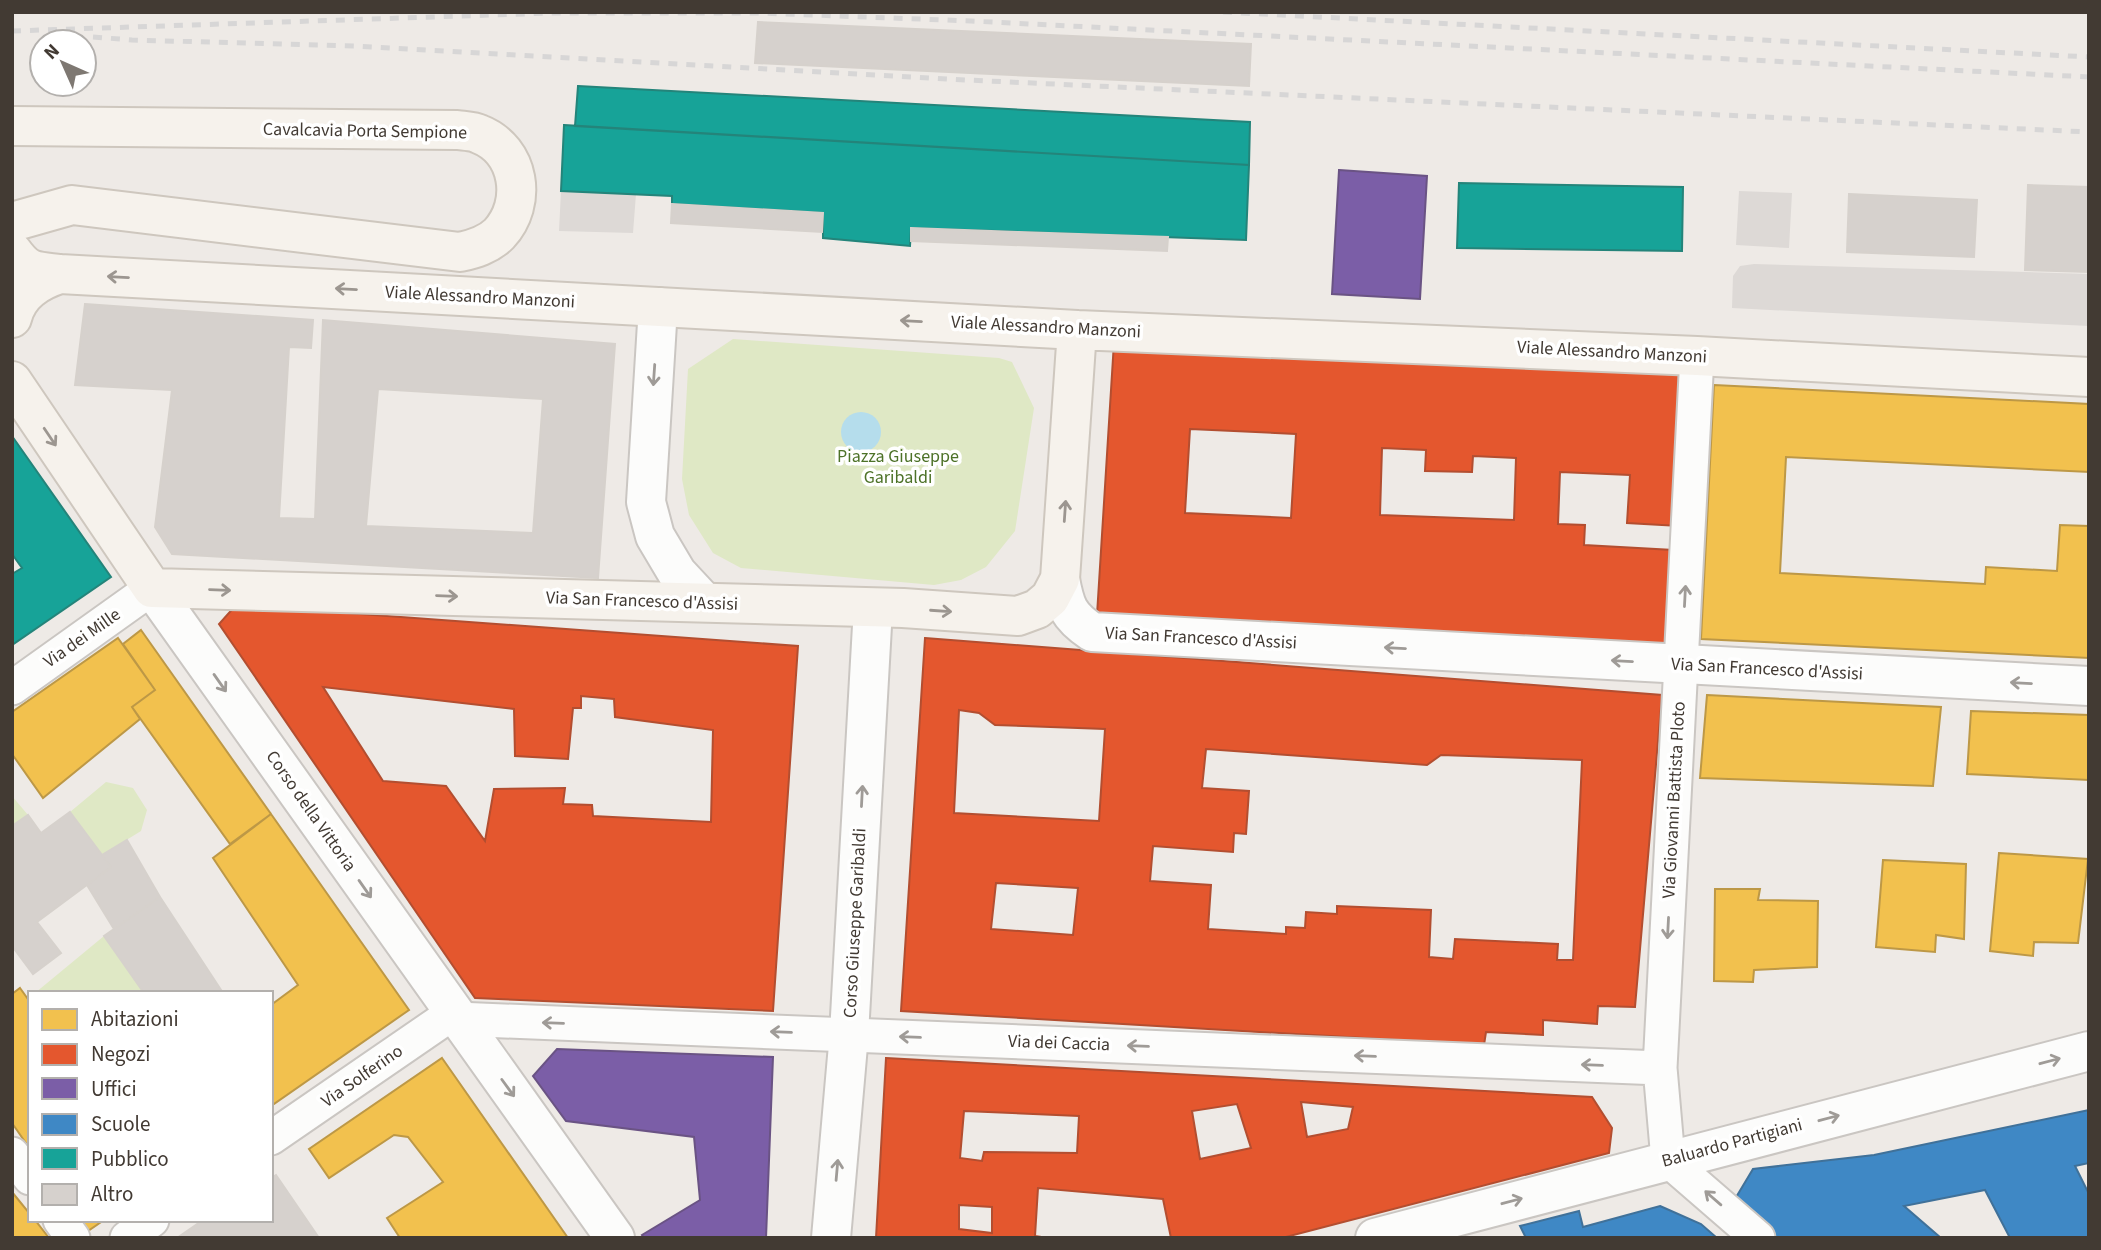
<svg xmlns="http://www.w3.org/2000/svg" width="2101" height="1250" viewBox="0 0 2101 1250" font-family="'Source Sans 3',sans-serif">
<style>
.green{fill:#dfe8c5}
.parking{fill:#ddd9d6}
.water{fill:#b5ddec}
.homes{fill:#f2c14e;stroke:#bd9846;stroke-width:2}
.shops{fill:#e4572e;stroke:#b34e30;stroke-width:2;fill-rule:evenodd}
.offices{fill:#7b5ea7;stroke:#6a5384;stroke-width:2}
.schools{fill:#3f88c5;stroke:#407199;stroke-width:2}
.public{fill:#17a398;stroke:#24847a;stroke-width:2}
.building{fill:#d6d1cd;stroke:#d6d1cc;stroke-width:2;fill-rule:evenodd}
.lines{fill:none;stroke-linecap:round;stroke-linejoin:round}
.minor-casing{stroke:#cac6c2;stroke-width:37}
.tertiary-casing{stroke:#cac6c2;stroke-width:42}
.secondary-casing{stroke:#cec7be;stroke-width:42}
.minor{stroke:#fcfcfb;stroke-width:33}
.tertiary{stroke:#fcfcfb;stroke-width:38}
.secondary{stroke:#f6f2ec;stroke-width:38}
.rail{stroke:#d7d6d6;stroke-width:5;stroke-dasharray:9 9;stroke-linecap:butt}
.oneway{stroke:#9c9690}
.oneway2{stroke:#9f9b97}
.labels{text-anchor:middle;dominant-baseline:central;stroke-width:7;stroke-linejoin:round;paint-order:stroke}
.street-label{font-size:18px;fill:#423a33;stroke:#fff}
.park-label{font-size:18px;fill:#4d7228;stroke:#fff}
</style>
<rect width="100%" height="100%" fill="#eeeae6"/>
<!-- green -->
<path class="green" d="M733,339L999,358L1012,362L1034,408L1015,531L986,567L961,580L934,585L741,568L713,553L689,515L682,479L688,369Z
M106,782L133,788L147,810L141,831L102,855L70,812Z
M12,796L28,815L12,826Z
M104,936L144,993H35Z"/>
<!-- parking -->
<path class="parking" d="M561,191L636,194L633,233L559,231Z
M1739,191L1792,193L1789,248L1736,245Z
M1754,264L2089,274V326L1732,308L1733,276L1740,266Z"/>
<!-- water -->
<path class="water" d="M841 432a20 20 0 1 1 40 0a20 20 0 1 1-40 0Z"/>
<!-- homes -->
<path class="homes" d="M1714,385L2089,404V472L1786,457L1780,573L1985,584L1986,567L2057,571L2060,525L2089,526V658L1701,639Z
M141,630L271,814L230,844L132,707L155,690L123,644Z
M118,638L155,690L132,707L140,719L43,798L12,754V712Z
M1707,695L1941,707L1933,786L1700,778Z
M1971,711L2089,715V780L1967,774Z
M271,814L409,1010L271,1106V1005L298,985L213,858Z
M1999,853L2088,859L2078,943L2034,942L2033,956L1990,951Z
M1883,860L1966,864L1964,939L1936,935L1935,952L1876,947Z
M1715,889H1760L1758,900L1818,901L1817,967L1754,970L1753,982L1714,981Z
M20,988L30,1002V1149L12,1123V994Z
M442,1058L568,1238H400L387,1218L443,1182L408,1137L394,1135L329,1178L309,1149Z
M12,1192L30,1214V1220H35L49,1238H12Z
M77,1220H104L85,1233Z"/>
<!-- shops -->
<path class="shops" d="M1114,342L1688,371L1679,526L1627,523L1630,475L1560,472L1558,524L1585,525L1584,545L1673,550L1667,646L1097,615ZM1190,429L1296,434L1291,518L1185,513ZM1382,448L1426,450L1425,471L1472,472L1473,456L1516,458L1514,520L1380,515Z
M236,605L798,646L773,1011L475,998L219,624ZM323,687L514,709L515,756L568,759L573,708H581V696L614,699L615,717L713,730L711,822L593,816L592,805L563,804L565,788L494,789L485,841L446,786L383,781Z
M925,638L1662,695L1635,1007L1598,1006L1597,1024L1543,1020V1035L1486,1032L1484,1045L901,1011ZM959,710L979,713L995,725L1105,729L1099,821L954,813ZM1206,749L1427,765L1441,755L1582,760L1573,960H1557L1558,944L1455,939L1453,959L1429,957L1431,910L1337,906V914L1306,912L1305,928L1286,927V934L1208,929L1211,885L1150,881L1153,846L1233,852L1234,833L1246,834L1249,791L1202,788ZM996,883L1078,888L1073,935L991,929Z
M886,1058L1592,1097L1612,1128L1609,1153L1282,1238H1171L1163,1199L1038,1188L1035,1236L1048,1238H876ZM1301,1102L1353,1107L1348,1129L1307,1137ZM1237,1104L1251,1148L1200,1159L1192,1111ZM964,1111L1079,1116L1077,1153L984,1152L982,1161L960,1158ZM959,1205L992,1207V1233L959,1229Z"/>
<!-- offices -->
<path class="offices" d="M1339,170L1427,176L1420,299L1332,294Z
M557,1049L773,1057L766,1238H644L642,1235L700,1200L694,1137L566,1121L533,1076Z"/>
<!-- schools -->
<path class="schools" d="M2089,1110V1163L2075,1166L2089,1194V1238H2010L1985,1190L1904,1206L1941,1238H1773L1732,1204L1753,1169L1874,1155Z
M1660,1206L1701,1224L1717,1238H1526L1520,1226L1579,1211L1583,1227Z"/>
<!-- public -->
<path class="public" d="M578,86L1250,122L1249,165L575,126Z
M564,125L1249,165L1246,240L911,228L910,246L823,238V213L672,204V196L561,191Z
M1459,183L1683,187L1682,251L1457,248Z
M12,436L111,577L12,645V574L22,568L12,554Z"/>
<!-- building -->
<path class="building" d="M758,22L1251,44L1249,86L755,63Z
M2028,185L2089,187V272L2025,270Z
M1849,194L1977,200L1974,257L1847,252Z
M672,204L823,213L822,232L671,223Z
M911,228L1019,232L1168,237L1167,251L911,241Z
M85,304L313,320L311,348L289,347L279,518L315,519L323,320L615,344L598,578L172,554L155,527L172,390L75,385ZM378,389L543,399L533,533L366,526Z
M70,812L111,867L37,922L61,953L33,974L12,946V826L28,815L41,833Z
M127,840L160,897L114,929L87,885L111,867L102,855Z
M160,897L223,993H144L104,936Z
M276,1175L319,1238H177L203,1220H271V1178Z"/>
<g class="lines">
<defs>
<path id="minor" d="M1697,356L1660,1068L1668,1160L1758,1238
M12,688L152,588
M457,1019L1660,1068
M271,1138L453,1013
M12,1154L30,1178
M60,1220L73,1238
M127,1238L152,1220"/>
<path id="tertiary" d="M658,307L646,502L655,536L677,573L704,602
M1060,579C1065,606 1068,616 1092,632L2089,686
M152,588L615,1238
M831,1238L849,1034L873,608
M1375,1238L2089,1051"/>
<path id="secondary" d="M12,126L457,130C464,131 473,131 479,134C520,150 528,203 499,234C488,245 474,249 460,252L72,205L12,222
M12,251C28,273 34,271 60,274L1077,330L1697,356L2089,377
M12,318C18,293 38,281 60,274
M12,381L152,588L903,608L1018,616L1037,609L1050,598L1060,579L1077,330"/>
</defs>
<!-- minor casing -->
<use href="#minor" class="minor-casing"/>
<!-- tertiary casing -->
<use href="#tertiary" class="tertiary-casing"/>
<!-- secondary casing -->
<use href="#secondary" class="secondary-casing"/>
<!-- minor -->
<use href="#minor" class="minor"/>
<!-- tertiary -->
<use href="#tertiary" class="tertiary"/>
<!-- secondary -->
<use href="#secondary" class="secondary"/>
<!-- rail -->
<path class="rail" d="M1223,12L2089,57
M12,31L552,13H759L971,21L2089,77
M93,37L132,40L354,46L966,80L2089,132"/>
</g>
<!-- one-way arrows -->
<defs><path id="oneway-shaft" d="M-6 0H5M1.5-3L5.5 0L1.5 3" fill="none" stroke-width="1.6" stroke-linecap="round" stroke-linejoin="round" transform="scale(1.75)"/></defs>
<g class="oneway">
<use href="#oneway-shaft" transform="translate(118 277) rotate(-177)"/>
<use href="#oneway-shaft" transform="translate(346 289) rotate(-177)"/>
<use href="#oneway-shaft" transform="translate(911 321) rotate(-177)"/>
<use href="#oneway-shaft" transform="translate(50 437) rotate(56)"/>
<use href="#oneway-shaft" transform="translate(1065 511) rotate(-86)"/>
<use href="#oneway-shaft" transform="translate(220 590) rotate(2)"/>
<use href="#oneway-shaft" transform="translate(447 596) rotate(2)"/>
<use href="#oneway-shaft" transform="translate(941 611) rotate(4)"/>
</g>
<g class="oneway2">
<use href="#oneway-shaft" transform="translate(654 375) rotate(94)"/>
<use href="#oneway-shaft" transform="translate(1685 596) rotate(-87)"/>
<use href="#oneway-shaft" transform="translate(1395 648) rotate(-177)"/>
<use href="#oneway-shaft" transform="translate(1622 661) rotate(-177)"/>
<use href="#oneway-shaft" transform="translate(220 683) rotate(55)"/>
<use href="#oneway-shaft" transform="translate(2021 683) rotate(-177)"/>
<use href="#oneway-shaft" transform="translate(862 796) rotate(-87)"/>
<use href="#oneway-shaft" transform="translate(365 889) rotate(55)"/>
<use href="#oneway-shaft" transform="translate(1668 928) rotate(93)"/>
<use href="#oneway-shaft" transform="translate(553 1023) rotate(-178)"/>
<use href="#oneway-shaft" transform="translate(781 1032) rotate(-178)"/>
<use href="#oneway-shaft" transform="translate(910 1037) rotate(-178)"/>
<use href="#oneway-shaft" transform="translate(1138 1046) rotate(-178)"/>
<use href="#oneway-shaft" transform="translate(1365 1056) rotate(-178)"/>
<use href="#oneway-shaft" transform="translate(2050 1061) rotate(-15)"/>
<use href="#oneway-shaft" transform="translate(1592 1065) rotate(-178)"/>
<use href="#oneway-shaft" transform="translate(508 1088) rotate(54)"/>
<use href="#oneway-shaft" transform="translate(1829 1118) rotate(-15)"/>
<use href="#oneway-shaft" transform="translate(837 1170) rotate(-85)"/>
<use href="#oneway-shaft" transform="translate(1713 1198) rotate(-139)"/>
<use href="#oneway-shaft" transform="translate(1512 1201) rotate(-15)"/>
</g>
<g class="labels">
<!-- street labels -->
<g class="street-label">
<text transform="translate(365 131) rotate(1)">Cavalcavia Porta Sempione</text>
<text transform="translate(480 297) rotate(3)">Viale Alessandro Manzoni</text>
<text transform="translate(1046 327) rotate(3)">Viale Alessandro Manzoni</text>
<text transform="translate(1612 352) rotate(3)">Viale Alessandro Manzoni</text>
<text transform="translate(642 601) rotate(2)">Via San Francesco d'Assisi</text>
<text transform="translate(82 638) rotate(-35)">Via dei Mille</text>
<text transform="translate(1201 638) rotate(3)">Via San Francesco d'Assisi</text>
<text transform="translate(1767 669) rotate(3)">Via San Francesco d'Assisi</text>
<text transform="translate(1674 800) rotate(-87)">Via Giovanni Battista Ploto</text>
<text transform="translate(311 811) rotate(55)">Corso della Vittoria</text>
<text transform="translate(855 923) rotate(-87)">Corso Giuseppe Garibaldi</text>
<text transform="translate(1059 1043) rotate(2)">Via dei Caccia</text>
<text transform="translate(362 1076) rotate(-35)">Via Solferino</text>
<text transform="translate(1732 1143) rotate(-15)">Baluardo Partigiani</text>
</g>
<!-- park labels -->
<g class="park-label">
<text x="898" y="456">Piazza Giuseppe<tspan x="898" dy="21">Garibaldi</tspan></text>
</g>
</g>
<!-- border -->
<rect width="2101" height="1250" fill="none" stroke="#423a33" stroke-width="28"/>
<!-- legend -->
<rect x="28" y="991" width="245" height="231" fill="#ffffff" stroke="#b3b0ad" stroke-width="2"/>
<rect x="42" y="1009" width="35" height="21" fill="#f2c14e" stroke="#b3b0ad" stroke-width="2"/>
<text x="91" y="1026" font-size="21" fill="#423a33">Abitazioni</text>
<rect x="42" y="1044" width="35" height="21" fill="#e4572e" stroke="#b3b0ad" stroke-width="2"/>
<text x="91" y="1061" font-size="21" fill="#423a33">Negozi</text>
<rect x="42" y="1078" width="35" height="21" fill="#7b5ea7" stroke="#b3b0ad" stroke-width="2"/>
<text x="91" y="1096" font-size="21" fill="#423a33">Uffici</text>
<rect x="42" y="1114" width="35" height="21" fill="#3f88c5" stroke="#b3b0ad" stroke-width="2"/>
<text x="91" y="1131" font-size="21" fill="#423a33">Scuole</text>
<rect x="42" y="1148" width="35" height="21" fill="#17a398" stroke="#b3b0ad" stroke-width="2"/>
<text x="91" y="1166" font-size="21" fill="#423a33">Pubblico</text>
<rect x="42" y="1184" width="35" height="21" fill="#d6d1cd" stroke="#b3b0ad" stroke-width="2"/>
<text x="91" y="1201" font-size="21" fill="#423a33">Altro</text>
<!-- north arrow -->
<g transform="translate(63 63) rotate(315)"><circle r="33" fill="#ffffff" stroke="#b3b0ad" stroke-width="2"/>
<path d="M0-5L12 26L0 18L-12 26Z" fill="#7e7872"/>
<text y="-10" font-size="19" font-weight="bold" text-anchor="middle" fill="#423a33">N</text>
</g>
</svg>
